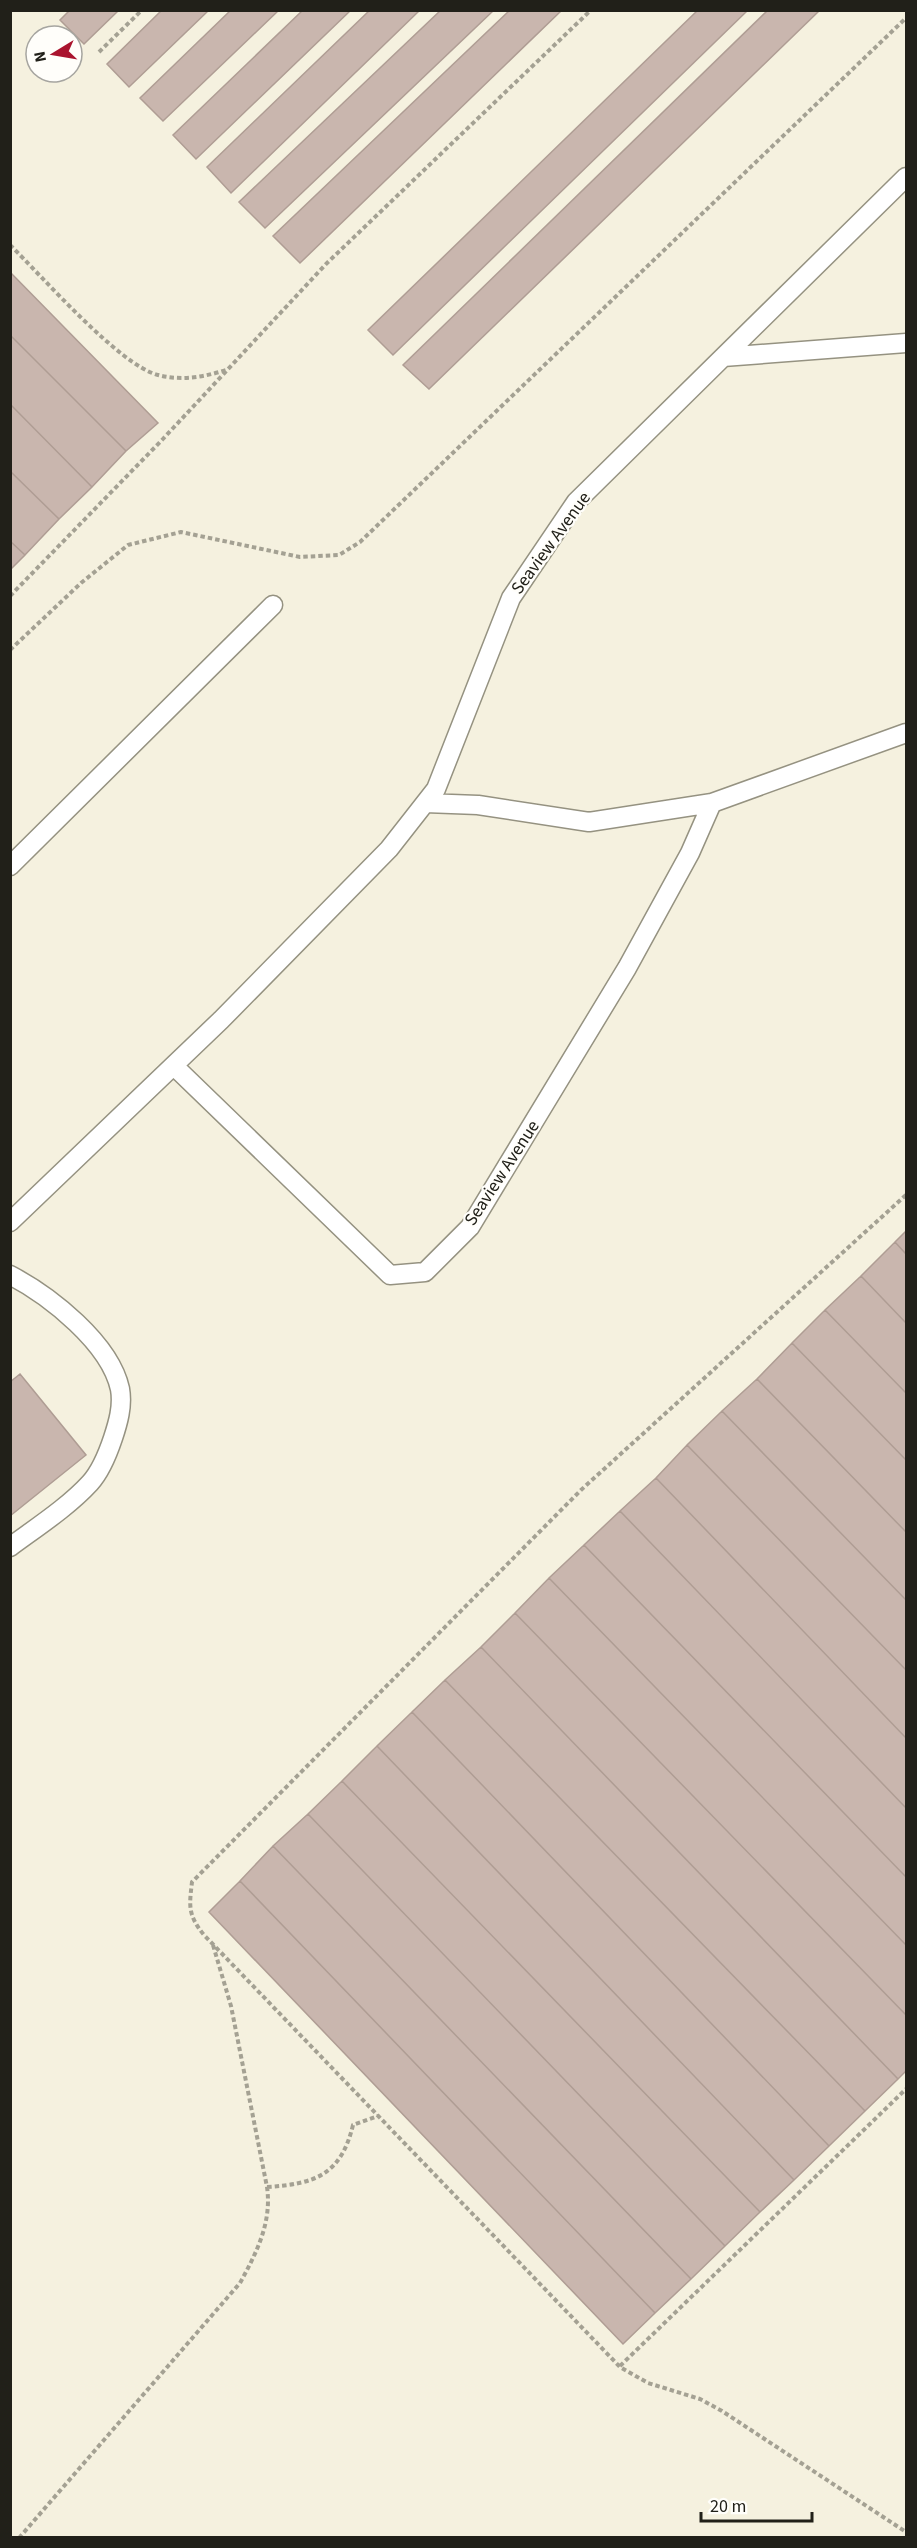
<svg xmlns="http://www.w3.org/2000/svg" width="917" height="2548" viewBox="0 0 917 2548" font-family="'Source Sans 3',sans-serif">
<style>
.building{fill:#c9b6ae;stroke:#af9d94;stroke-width:1.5}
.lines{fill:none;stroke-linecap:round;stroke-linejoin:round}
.lane-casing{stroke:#959281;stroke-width:21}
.path{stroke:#a4a193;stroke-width:4;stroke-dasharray:4.5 3;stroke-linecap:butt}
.lane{stroke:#fff;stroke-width:18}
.labels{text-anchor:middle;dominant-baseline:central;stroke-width:4.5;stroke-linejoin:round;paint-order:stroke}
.street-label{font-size:18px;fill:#212019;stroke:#fffefa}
</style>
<rect width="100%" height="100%" fill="#f5f1df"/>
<!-- building -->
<path class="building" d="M70,10H119L84,44L60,20Z
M162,10H209L129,87L107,64Z
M231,10H279L163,121L140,98Z
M303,10H351L196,159L173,135Z
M370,10H420L231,193L207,167Z
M441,10H494L265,228L239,202Z
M510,10H562L300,263L273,236Z
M698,10H748L393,355L368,330Z
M768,10H820L429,389L403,365Z
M10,272L158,423L126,451L10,335Z
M10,335L126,451L92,487L10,404Z
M10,404L92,487L59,519L10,471Z
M10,471L59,519L25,555L10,541Z
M10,541L25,555L10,570Z
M906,1231V1254L895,1242Z
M895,1242L906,1254V1323L861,1276Z
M861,1276L906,1323V1393L825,1310Z
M825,1310L906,1393V1460L792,1343Z
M792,1343L906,1460V1532L757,1379Z
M20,1374L86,1455L10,1516V1382Z
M757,1379L906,1532V1600L722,1411Z
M722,1411L906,1600V1670L687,1445Z
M687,1445L906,1670V1738L656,1478Z
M656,1478L906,1738V1808L620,1511Z
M620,1511L906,1808V1877L584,1545Z
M584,1545L906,1877V1945L549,1578Z
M549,1578L906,1945V2015L515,1613Z
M515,1613L906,2015V2071L898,2079L481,1647Z
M481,1647L898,2079L865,2111L445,1680Z
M445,1680L865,2111L829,2146L412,1712Z
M412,1712L829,2146L794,2180L377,1746Z
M377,1746L794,2180L760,2212L342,1781Z
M342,1781L760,2212L725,2246L308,1814Z
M308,1814L725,2246L691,2279L273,1846Z
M273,1846L691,2279L655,2313L240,1881Z
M240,1881L655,2313L623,2344L209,1912Z"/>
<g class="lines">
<defs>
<path id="lane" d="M723,357L906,343
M425,803L478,805L589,822L712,803L906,733
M10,866L273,605
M174,1066L390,1275L425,1272L470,1227L627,968L690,853L712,803
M10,1222L221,1020L389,849L436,789L511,598L576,502L906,177
M10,1275C50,1296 110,1343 120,1389C123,1406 118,1423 113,1438C108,1453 100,1472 90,1483C68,1507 37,1527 10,1547"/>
</defs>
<!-- lane casing -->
<use href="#lane" class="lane-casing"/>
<!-- path -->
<path class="path" d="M99,52L142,10
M10,245C42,276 119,365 158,375C181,381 204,377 226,370
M10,596L162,440L326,264L591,10
M10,650L81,583L128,545L181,532L300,557L339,555L360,542L906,18
M906,1195L581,1490L192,1882C189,1907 188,1915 204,1935L620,2367L648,2383L700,2399L722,2411L906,2532
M267,2187C315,2184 341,2175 353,2125L378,2116
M620,2366L906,2089
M19,2538L240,2283C257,2252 272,2222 267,2187L231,2006L213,1945"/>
<!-- lane -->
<use href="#lane" class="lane"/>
</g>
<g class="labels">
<!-- street labels -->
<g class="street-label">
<text transform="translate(551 543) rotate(-54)">Seaview Avenue</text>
<text transform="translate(502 1173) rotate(-57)">Seaview Avenue</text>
</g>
</g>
<!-- border -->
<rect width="917" height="2548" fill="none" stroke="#212019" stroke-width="24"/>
<!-- north arrow -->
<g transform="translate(54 54) rotate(259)"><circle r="28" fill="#fffefa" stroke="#a6a5a0" stroke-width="1.5"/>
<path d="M0-4.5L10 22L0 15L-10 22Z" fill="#aa142e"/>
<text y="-9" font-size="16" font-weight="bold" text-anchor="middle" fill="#212019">N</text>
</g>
<!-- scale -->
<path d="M701 2512v9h111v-9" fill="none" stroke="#212019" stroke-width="3"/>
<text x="710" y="2512" font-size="18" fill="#212019" stroke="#fffefa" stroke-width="4.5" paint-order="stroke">20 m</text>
</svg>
